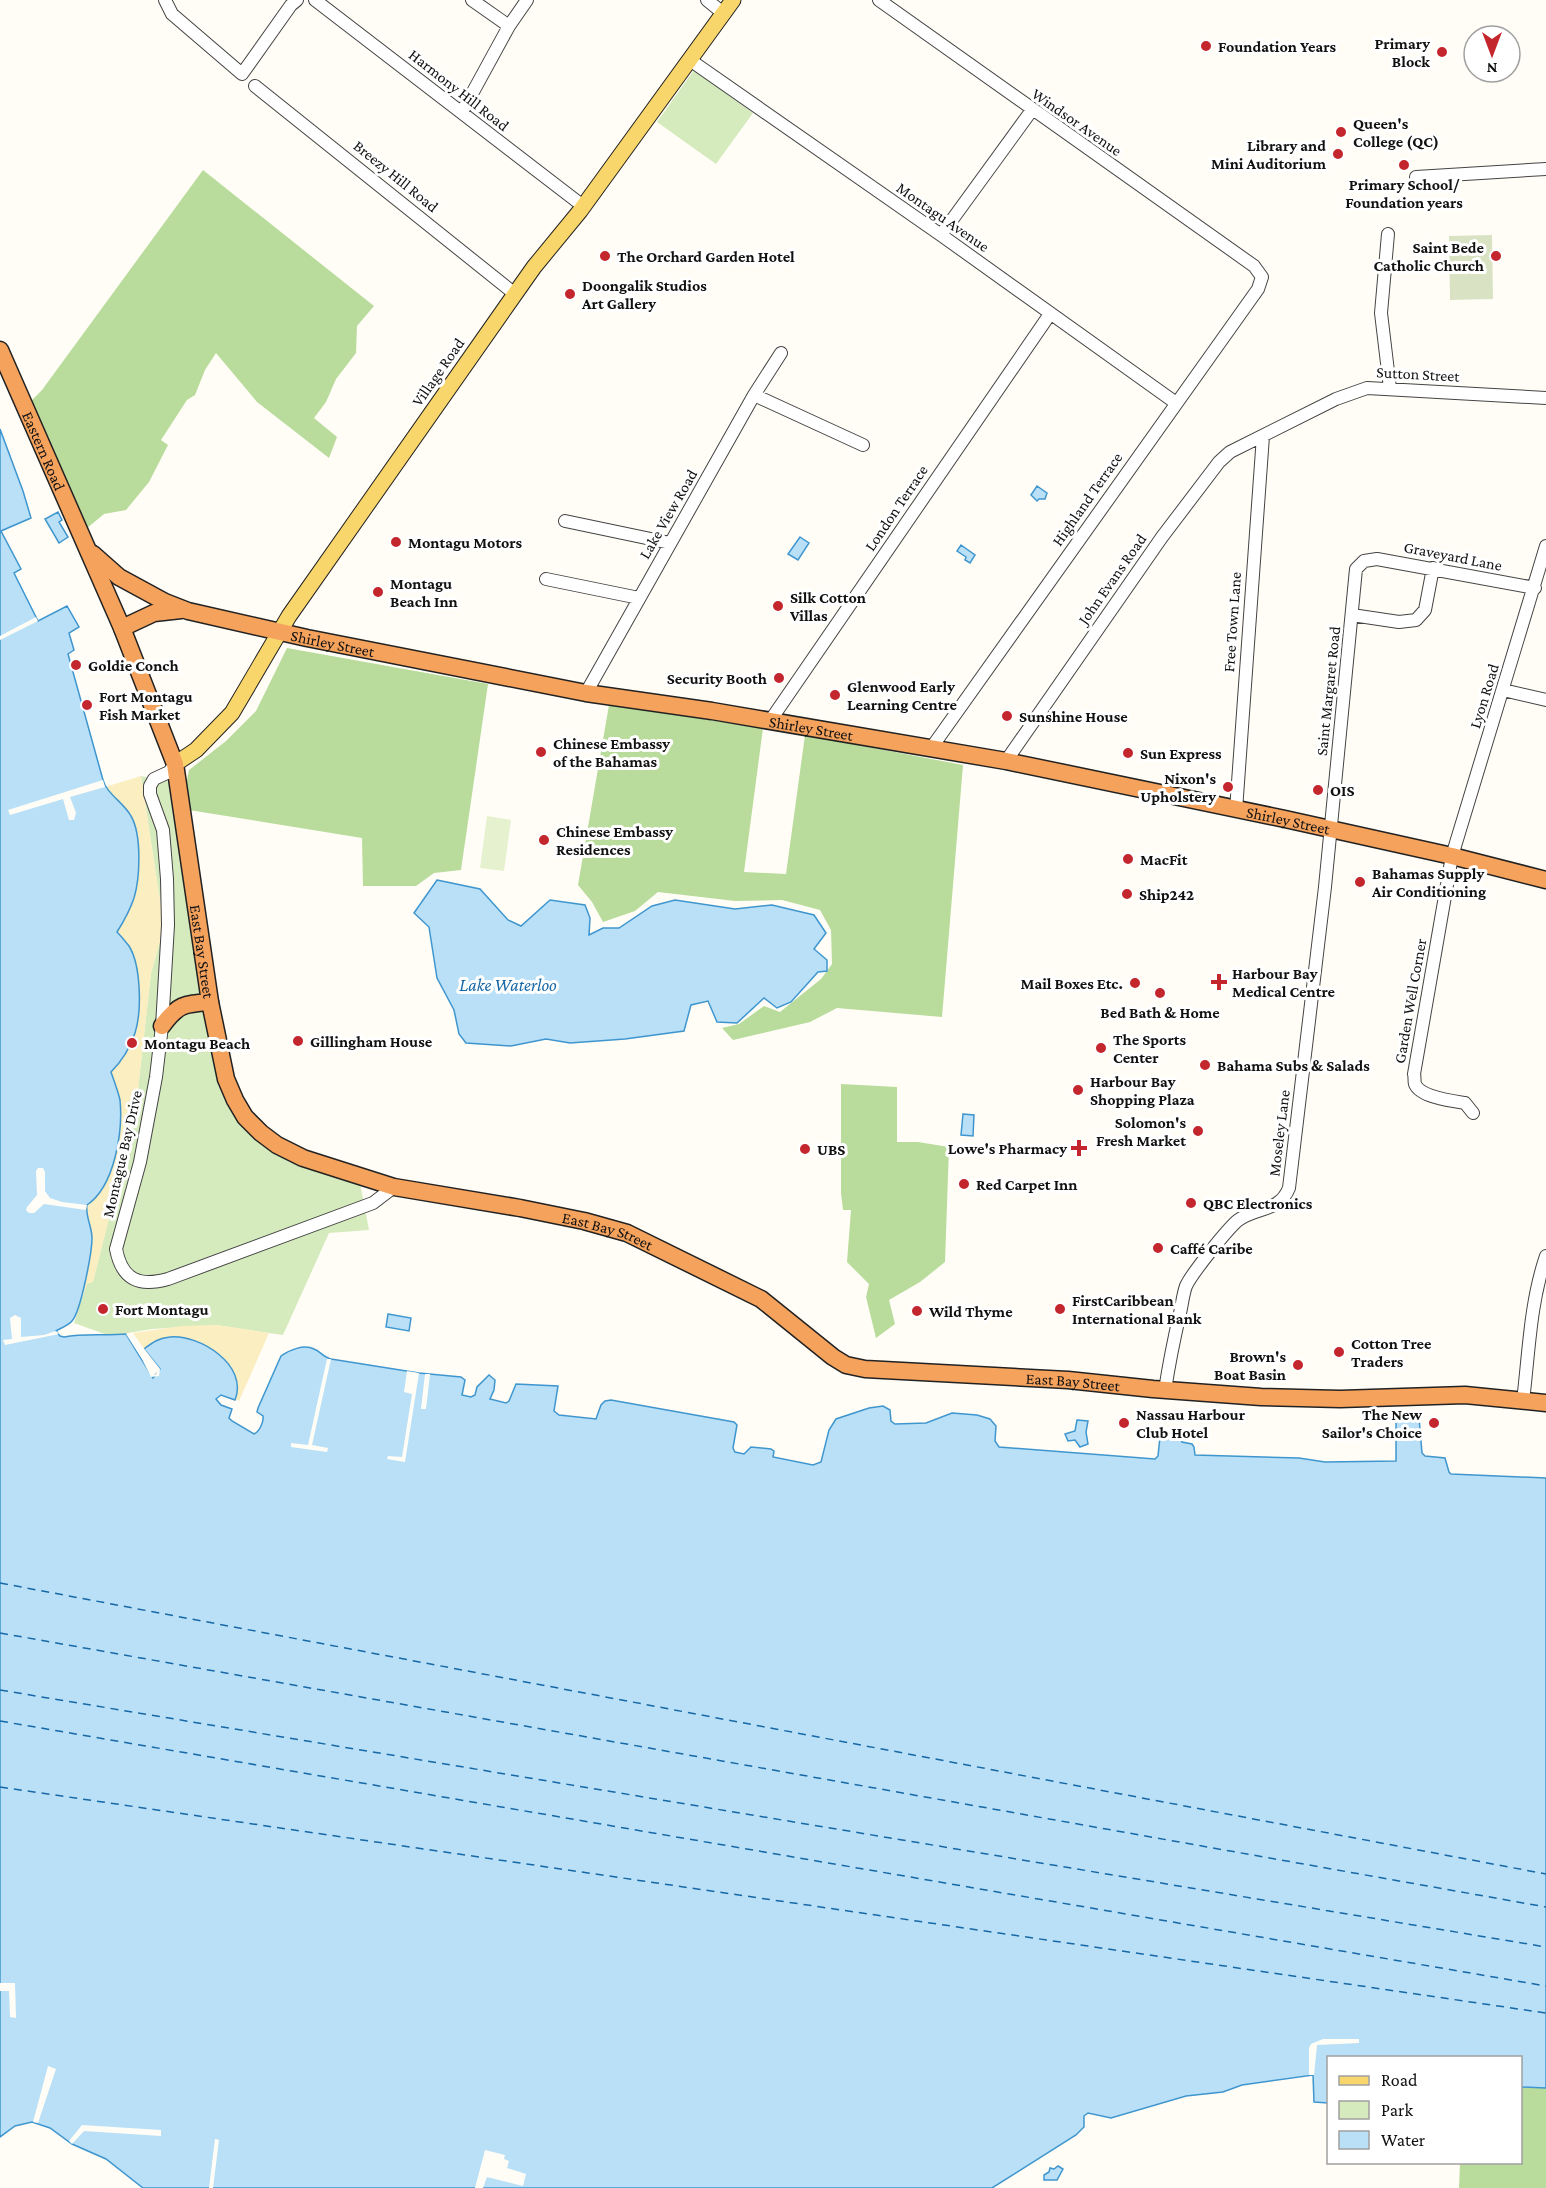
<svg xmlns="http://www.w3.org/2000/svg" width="1546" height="2188" viewBox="0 0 1546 2188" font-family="'Crimson Pro',serif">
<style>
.green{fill:#d5ebbd}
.forest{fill:#b9dc9c}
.sand{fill:#fbeec1}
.cemetery{fill:#d9e3c4}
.pitch{fill:#e6f2cf}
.water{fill:#b9e0f7;stroke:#3f96cf;stroke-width:1.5}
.pier{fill:#fffdf5}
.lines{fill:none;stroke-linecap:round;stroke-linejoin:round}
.ferry{stroke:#1768a6;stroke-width:1.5;stroke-dasharray:8 6;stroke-linecap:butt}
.minor-casing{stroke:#444;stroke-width:14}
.major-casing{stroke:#222;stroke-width:17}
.highway-casing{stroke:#222;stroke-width:19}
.minor{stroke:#fff;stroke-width:12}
.major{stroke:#f9d66b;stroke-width:15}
.highway{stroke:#f5a25d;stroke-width:16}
.poi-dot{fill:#c4262e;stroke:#fff;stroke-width:2}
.labels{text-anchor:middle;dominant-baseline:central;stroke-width:6;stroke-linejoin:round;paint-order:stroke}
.poi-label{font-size:16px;font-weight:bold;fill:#111;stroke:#fff;text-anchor:start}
.street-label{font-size:16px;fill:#111;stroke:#fff}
.water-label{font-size:18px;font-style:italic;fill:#1768a6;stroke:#fff}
</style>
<rect width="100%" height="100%" fill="#fffdf5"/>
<!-- green -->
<path class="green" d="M694,70L753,113L716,164L657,122Z
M141,776L172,782L204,1012L220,1086L249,1133L289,1162L360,1183L369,1230L329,1233L283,1335L216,1325L152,1329L110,1336L74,1323L87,1283L93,1281L135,1116L151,973L164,927Z"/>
<!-- forest -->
<path class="forest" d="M203,170L374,306L357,326L356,353L336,379L326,402L314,418L337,437L329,458L257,402L216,353L205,370L195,395L187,400L161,440L168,445L149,482L126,510L104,514L86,529L31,401L42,390Z
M287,648L488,684L461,870L434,873L416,886H363L362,838L189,810L186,785L189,770L226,741L256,711Z
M609,705L763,728L744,872L786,874L805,735L963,765L942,1017L837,1008L810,1022L733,1040L722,1028L739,1024L764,1006L780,1012L821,979L832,964L831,930L820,910L782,900L735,901L658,892L635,911L603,922L592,902L578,885Z
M841,1084L897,1087V1142H918L949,1147L945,1262L920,1282L889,1300L895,1324L876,1338L866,1297L869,1284L847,1262L851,1210H843L841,1193Z
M1521,2087L1546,2088V2188H1459L1460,2163L1520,2162Z"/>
<!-- sand -->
<path class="sand" d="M141,776L164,927L151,973L135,1116L93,1282L87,1284L73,1320L81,1227L107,1082L116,938L105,787Z
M217,1325L269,1333L239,1401L153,1352L148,1355L133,1333L182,1326Z"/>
<!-- cemetery -->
<path class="cemetery" d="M1492,235L1493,299L1450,300L1449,236Z"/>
<!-- pitch -->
<path class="pitch" d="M487,816L511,820L504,871L480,868Z"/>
<!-- water -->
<path class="water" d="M0,429L23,491L31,518L1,531L21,569L14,573L38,621L67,606L79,627L69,633L74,650L68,654L103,780C106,793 124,803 131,816C142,835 140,878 134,898C130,910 124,921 117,932C121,936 125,941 129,946C141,965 142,1011 135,1033C130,1048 122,1061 111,1072C114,1081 118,1091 120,1100C123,1131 115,1186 87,1205C85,1215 92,1227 92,1238C92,1252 81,1311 72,1321C69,1325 61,1328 56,1331L60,1336L64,1337C84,1333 105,1336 126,1334L153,1378L160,1369L144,1349C153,1342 159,1338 170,1337C199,1334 249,1365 235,1400L221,1395L216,1399L221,1405L232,1409L229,1418L232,1421L254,1434C259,1432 264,1422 263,1416L257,1412L258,1408L281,1356C289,1350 304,1344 314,1349C320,1351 323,1357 331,1359L419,1373L461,1377L465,1380L462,1395L471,1397L475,1395L477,1387L489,1375L495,1380L494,1390L490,1399L506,1403L509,1401L516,1384L558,1386L554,1411L559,1415L596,1419L601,1405L605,1401L611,1400L734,1422L737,1425L733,1448L735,1452L744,1454L751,1447L771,1449L774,1451L773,1457L813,1465L821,1462L829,1430L836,1419L869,1408L883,1406L890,1410L891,1421L895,1424L926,1423L952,1413L977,1415L990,1419L996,1426L995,1441L999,1447L1155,1459L1158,1456L1160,1437L1163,1433L1180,1435L1182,1442L1192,1444L1194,1447L1195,1455L1299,1458L1325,1462L1396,1461V1416L1419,1418L1422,1453L1425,1456L1445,1458L1449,1472L1451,1474L1546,1478V2088L1521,2087L1520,2058H1328V2103L1314,2102L1313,2075L1242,2085L1223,2092L1186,2096L1111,2118L1088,2113L1084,2116V2127L1076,2135L992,2188H143L106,2159L72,2144L50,2128L32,2122L15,2126L0,2137Z
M1037,486L1047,493L1045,499H1039L1037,501L1031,495Z
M58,512L62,520L59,522L68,537L59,543L45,519Z
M800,537L809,543L798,560L788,554Z
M961,545L975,555L970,563L965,560L966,557L957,551Z
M437,880L480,889L508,920L521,926L550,900L585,905L590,918L589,935L603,928H619L652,906L675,900L735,909L772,905L814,915L826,933L814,949L827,960V971L818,972L791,1002L777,1008L764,998L737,1023L717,1022L708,1001L691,1005L684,1031L625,1039L570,1043L546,1039L511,1046L466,1043L459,1034L454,1010L437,978L429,927L414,913Z
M963,1114L974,1115L973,1136L961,1135Z
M388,1314L411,1318L409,1331L386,1327Z
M1077,1420L1088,1421L1086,1432L1088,1444L1080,1447L1075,1440L1068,1441L1065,1434L1075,1431Z
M1058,2166L1063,2169L1057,2180H1044V2175L1049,2172L1050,2168L1054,2169Z"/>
<!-- pier -->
<path class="pier" d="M36,617L38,621L0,640V636Z
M103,780L105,787L70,797L76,813L74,820H69L63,799L10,815L8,810Z
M38,1168H43L45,1172V1191L50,1198L62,1202L87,1205L86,1210L44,1204L34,1213H29L26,1210L27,1207L37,1195L36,1171Z
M15,1315L21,1318V1337L44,1335L56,1331L59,1334L5,1345L3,1340L12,1339L10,1318Z
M129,1333L145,1357L154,1375L156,1374L157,1370L145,1356L141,1349L142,1346L160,1369L159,1376L151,1377L142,1359L126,1334Z
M327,1359H331L312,1445L328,1448L327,1452L291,1447V1443L308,1445Z
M407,1371L419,1373L405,1462L387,1459L388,1456L402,1457L412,1394L404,1392Z
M425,1374H430L426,1409H421Z
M0,1983H15L16,2018L10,2017L9,1991H0Z
M1323,2039H1359V2043L1317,2045L1314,2075H1309V2048L1311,2044Z
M48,2066L56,2069L38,2123L33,2122Z
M82,2125L161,2130V2136L84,2131L72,2144L69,2141Z
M215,2139L219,2140L213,2188H209Z
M485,2150L505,2155L504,2159L509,2161L507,2168L526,2174L523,2186L487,2177L483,2188H475Z"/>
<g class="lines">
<!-- ferry -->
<path class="ferry" d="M0,1583L1546,1874
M0,1633L1546,1907
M0,1690L1546,1947
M0,1721L1546,1986
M0,1787L1546,2013"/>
<defs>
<path id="minor" d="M165,0L172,14L242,74L291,5L297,0
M315,0L583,206
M472,0L509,26
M707,0L723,13
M879,0L1254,266L1262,277L1258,289L932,747
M690,60L941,235L1176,403
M255,86L515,294
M462,112L509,26L527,0
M1416,177L1546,169
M1388,234L1381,313L1390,388
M941,235L1032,110
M754,395L863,445
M565,521L670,543
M546,579L639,598
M1352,615L1399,622L1416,620L1425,610L1433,568
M1503,690L1546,700
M586,693L754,395L781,353
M770,721L1050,314
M1006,761L1162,537L1219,462L1230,452L1336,399L1367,388L1546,398
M175,764L169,772L154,779L150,786V794L163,830L167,879L168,925L162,1026L156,1077L140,1162L116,1249C122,1280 139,1287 168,1279L373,1203L394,1187
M1236,810L1263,436
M1473,1113L1465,1103C1452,1101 1420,1097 1415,1084C1414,1081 1415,1077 1414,1074L1452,856L1546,546
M1165,1390C1169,1364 1174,1339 1180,1313C1182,1305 1183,1294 1186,1286C1192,1273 1226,1231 1237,1221C1256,1206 1279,1213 1289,1188L1325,887L1356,569L1364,561L1377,559L1535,588
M1523,1401C1529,1352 1530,1303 1546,1256"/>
<path id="major" d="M175,764L196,750L232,713L289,616L515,294L534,267L580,211L733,0"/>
<g id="highway">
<path id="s1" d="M0,350L122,628L175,764L210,1002L226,1079L235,1100L245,1117L261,1133L277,1145L303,1158L394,1187L520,1208L584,1221L627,1233L761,1299L833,1357L846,1365L865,1369L1068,1380L1153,1389L1261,1397L1340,1399L1465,1395L1546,1403"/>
<path id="s2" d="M93,554L119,577L165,602L188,611L307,638L586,693L712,711L1006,761L1285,819L1452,856L1546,880"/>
<path d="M122,628L154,613L181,610"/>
<path d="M162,1026C178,1004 184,1004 210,1002"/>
</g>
</defs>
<!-- minor casing -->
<use href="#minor" class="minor-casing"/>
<!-- major casing -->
<use href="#major" class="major-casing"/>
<!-- highway casing -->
<use href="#highway" class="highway-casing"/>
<!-- minor -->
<use href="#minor" class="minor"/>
<!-- major -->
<use href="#major" class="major"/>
<!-- highway -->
<use href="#highway" class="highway"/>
</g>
<!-- markers -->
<g class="poi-dot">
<circle cx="1206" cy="46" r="6"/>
<circle cx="1442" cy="52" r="6"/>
<circle cx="1341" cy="132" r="6"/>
<circle cx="1338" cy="154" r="6"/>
<circle cx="1404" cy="165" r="6"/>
<circle cx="605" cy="256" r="6"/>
<circle cx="1496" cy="256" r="6"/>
<circle cx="570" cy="294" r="6"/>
<circle cx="396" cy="542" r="6"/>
<circle cx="378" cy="592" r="6"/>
<circle cx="778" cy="606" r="6"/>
<circle cx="76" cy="665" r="6"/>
<circle cx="779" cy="678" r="6"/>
<circle cx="835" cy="695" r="6"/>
<circle cx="87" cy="705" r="6"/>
<circle cx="1007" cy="716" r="6"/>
<circle cx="541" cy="752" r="6"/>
<circle cx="1128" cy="753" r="6"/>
<circle cx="1228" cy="787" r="6"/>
<circle cx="1318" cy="790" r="6"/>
<circle cx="544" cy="840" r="6"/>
<circle cx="1128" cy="859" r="6"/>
<circle cx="1360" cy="882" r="6"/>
<circle cx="1127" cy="894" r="6"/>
<path d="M1216 973h6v6h6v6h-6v6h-6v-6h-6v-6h6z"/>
<circle cx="1135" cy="983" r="6"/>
<circle cx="1160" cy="993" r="6"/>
<circle cx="298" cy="1041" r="6"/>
<circle cx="132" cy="1043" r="6"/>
<circle cx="1101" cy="1048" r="6"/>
<circle cx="1205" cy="1065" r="6"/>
<circle cx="1078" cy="1090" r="6"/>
<circle cx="1198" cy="1131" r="6"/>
<path d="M1076 1139h6v6h6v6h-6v6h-6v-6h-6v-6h6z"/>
<circle cx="805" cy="1149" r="6"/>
<circle cx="964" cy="1184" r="6"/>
<circle cx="1191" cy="1203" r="6"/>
<circle cx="1158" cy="1248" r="6"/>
<circle cx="103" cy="1309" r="6"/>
<circle cx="1060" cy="1309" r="6"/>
<circle cx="917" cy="1311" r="6"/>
<circle cx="1339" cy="1352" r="6"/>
<circle cx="1298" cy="1365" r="6"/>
<circle cx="1124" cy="1423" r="6"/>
<circle cx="1434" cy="1423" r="6"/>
</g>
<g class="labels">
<!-- poi labels -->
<g class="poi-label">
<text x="1430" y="43" text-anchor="end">Primary<tspan x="1430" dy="18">Block</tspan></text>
<text x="1218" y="46">Foundation Years</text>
<text x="1353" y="123">Queen's<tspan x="1353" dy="18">College (QC)</tspan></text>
<text x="1326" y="145" text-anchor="end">Library and<tspan x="1326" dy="18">Mini Auditorium</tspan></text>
<text x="1404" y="184" text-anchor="middle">Primary School/<tspan x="1404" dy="18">Foundation years</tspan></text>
<text x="1484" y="247" text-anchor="end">Saint Bede<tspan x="1484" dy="18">Catholic Church</tspan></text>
<text x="617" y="256">The Orchard Garden Hotel</text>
<text x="582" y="285">Doongalik Studios<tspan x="582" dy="18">Art Gallery</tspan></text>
<text x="408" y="542">Montagu Motors</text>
<text x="390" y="583">Montagu<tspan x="390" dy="18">Beach Inn</tspan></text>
<text x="790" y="597">Silk Cotton<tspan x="790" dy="18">Villas</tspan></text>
<text x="88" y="665">Goldie Conch</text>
<text x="767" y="678" text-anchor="end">Security Booth</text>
<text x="847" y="686">Glenwood Early<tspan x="847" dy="18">Learning Centre</tspan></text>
<text x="99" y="696">Fort Montagu<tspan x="99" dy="18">Fish Market</tspan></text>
<text x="1019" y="716">Sunshine House</text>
<text x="553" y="743">Chinese Embassy<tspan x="553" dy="18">of the Bahamas</tspan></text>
<text x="1140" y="753">Sun Express</text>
<text x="1216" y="778" text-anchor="end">Nixon's<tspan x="1216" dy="18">Upholstery</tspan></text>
<text x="1330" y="790">OIS</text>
<text x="556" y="831">Chinese Embassy<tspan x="556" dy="18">Residences</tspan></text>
<text x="1140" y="859">MacFit</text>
<text x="1372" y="873">Bahamas Supply<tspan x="1372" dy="18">Air Conditioning</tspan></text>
<text x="1139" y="894">Ship242</text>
<text x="1232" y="973">Harbour Bay<tspan x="1232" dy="18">Medical Centre</tspan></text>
<text x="1123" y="983" text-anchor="end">Mail Boxes Etc.</text>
<text x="1160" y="1012" text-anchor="middle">Bed Bath &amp; Home</text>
<text x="1113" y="1039">The Sports<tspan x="1113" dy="18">Center</tspan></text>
<text x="310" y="1041">Gillingham House</text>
<text x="144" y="1043">Montagu Beach</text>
<text x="1217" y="1065">Bahama Subs &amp; Salads</text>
<text x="1090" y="1081">Harbour Bay<tspan x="1090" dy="18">Shopping Plaza</tspan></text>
<text x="1186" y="1122" text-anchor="end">Solomon's<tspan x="1186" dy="18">Fresh Market</tspan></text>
<text x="1067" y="1148" text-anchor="end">Lowe's Pharmacy</text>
<text x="817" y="1149">UBS</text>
<text x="976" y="1184">Red Carpet Inn</text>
<text x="1203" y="1203">QBC Electronics</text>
<text x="1170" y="1248">Caffé Caribe</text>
<text x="1072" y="1300">FirstCaribbean<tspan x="1072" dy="18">International Bank</tspan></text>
<text x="115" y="1309">Fort Montagu</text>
<text x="929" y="1311">Wild Thyme</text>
<text x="1351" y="1343">Cotton Tree<tspan x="1351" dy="18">Traders</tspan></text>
<text x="1286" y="1356" text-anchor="end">Brown's<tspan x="1286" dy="18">Boat Basin</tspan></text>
<text x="1136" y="1414">Nassau Harbour<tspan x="1136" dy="18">Club Hotel</tspan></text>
<text x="1422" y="1414" text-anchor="end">The New<tspan x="1422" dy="18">Sailor's Choice</tspan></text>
</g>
<!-- street labels -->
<g class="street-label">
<text transform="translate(459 90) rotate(38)">Harmony Hill Road</text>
<text transform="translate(1077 122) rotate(35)">Windsor Avenue</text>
<text transform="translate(396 176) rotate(39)">Breezy Hill Road</text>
<text transform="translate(943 217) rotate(35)">Montagu Avenue</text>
<text transform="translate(438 372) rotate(-55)">Village Road</text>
<text transform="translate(1418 374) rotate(3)">Sutton Street</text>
<text stroke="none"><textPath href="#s1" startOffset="110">Eastern Road</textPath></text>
<text transform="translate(1087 499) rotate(-55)">Highland Terrace</text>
<text transform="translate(896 508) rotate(-56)">London Terrace</text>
<text transform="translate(668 514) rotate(-60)">Lake View Road</text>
<text transform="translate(1453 556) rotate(11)">Graveyard Lane</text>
<text transform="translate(1112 579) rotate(-55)">John Evans Road</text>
<text transform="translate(1232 622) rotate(-86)">Free Town Lane</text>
<text stroke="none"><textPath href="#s2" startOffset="260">Shirley Street</textPath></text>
<text transform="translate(1328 691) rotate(-84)">Saint Margaret Road</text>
<text transform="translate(1484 696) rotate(-73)">Lyon Road</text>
<text stroke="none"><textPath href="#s2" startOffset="746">Shirley Street</textPath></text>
<text stroke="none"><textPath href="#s2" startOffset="1232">Shirley Street</textPath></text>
<text stroke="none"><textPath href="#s1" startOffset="639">East Bay Street</textPath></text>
<text transform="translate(1410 1001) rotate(-80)">Garden Well Corner</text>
<text transform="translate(1279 1133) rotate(-83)">Moseley Lane</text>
<text transform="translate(122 1154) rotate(-77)">Montague Bay Drive</text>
<text stroke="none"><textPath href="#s1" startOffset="1197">East Bay Street</textPath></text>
<text stroke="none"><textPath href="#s1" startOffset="1701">East Bay Street</textPath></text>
</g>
<!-- water labels -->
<g class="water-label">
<text x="508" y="985">Lake Waterloo</text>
</g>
</g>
<!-- legend -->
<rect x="1327" y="2056" width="195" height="108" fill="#ffffff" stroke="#a0a0a0" stroke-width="1.5"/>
<rect x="1339" y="2076" width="30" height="9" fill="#f9d66b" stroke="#a0a0a0" stroke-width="1.5"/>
<text x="1381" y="2086" font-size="18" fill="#111111">Road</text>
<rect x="1339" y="2101" width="30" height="18" fill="#d5ebbd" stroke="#a0a0a0" stroke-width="1.5"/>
<text x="1381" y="2116" font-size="18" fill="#111111">Park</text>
<rect x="1339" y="2131" width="30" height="18" fill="#b9e0f7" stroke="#a0a0a0" stroke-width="1.5"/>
<text x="1381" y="2146" font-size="18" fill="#111111">Water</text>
<!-- north arrow -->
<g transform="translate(1492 54) rotate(180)"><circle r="28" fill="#ffffff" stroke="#a0a0a0" stroke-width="1.5"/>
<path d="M0-4.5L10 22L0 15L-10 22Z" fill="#c4262e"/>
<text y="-9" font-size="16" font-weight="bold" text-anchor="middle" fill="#111111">N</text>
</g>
</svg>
